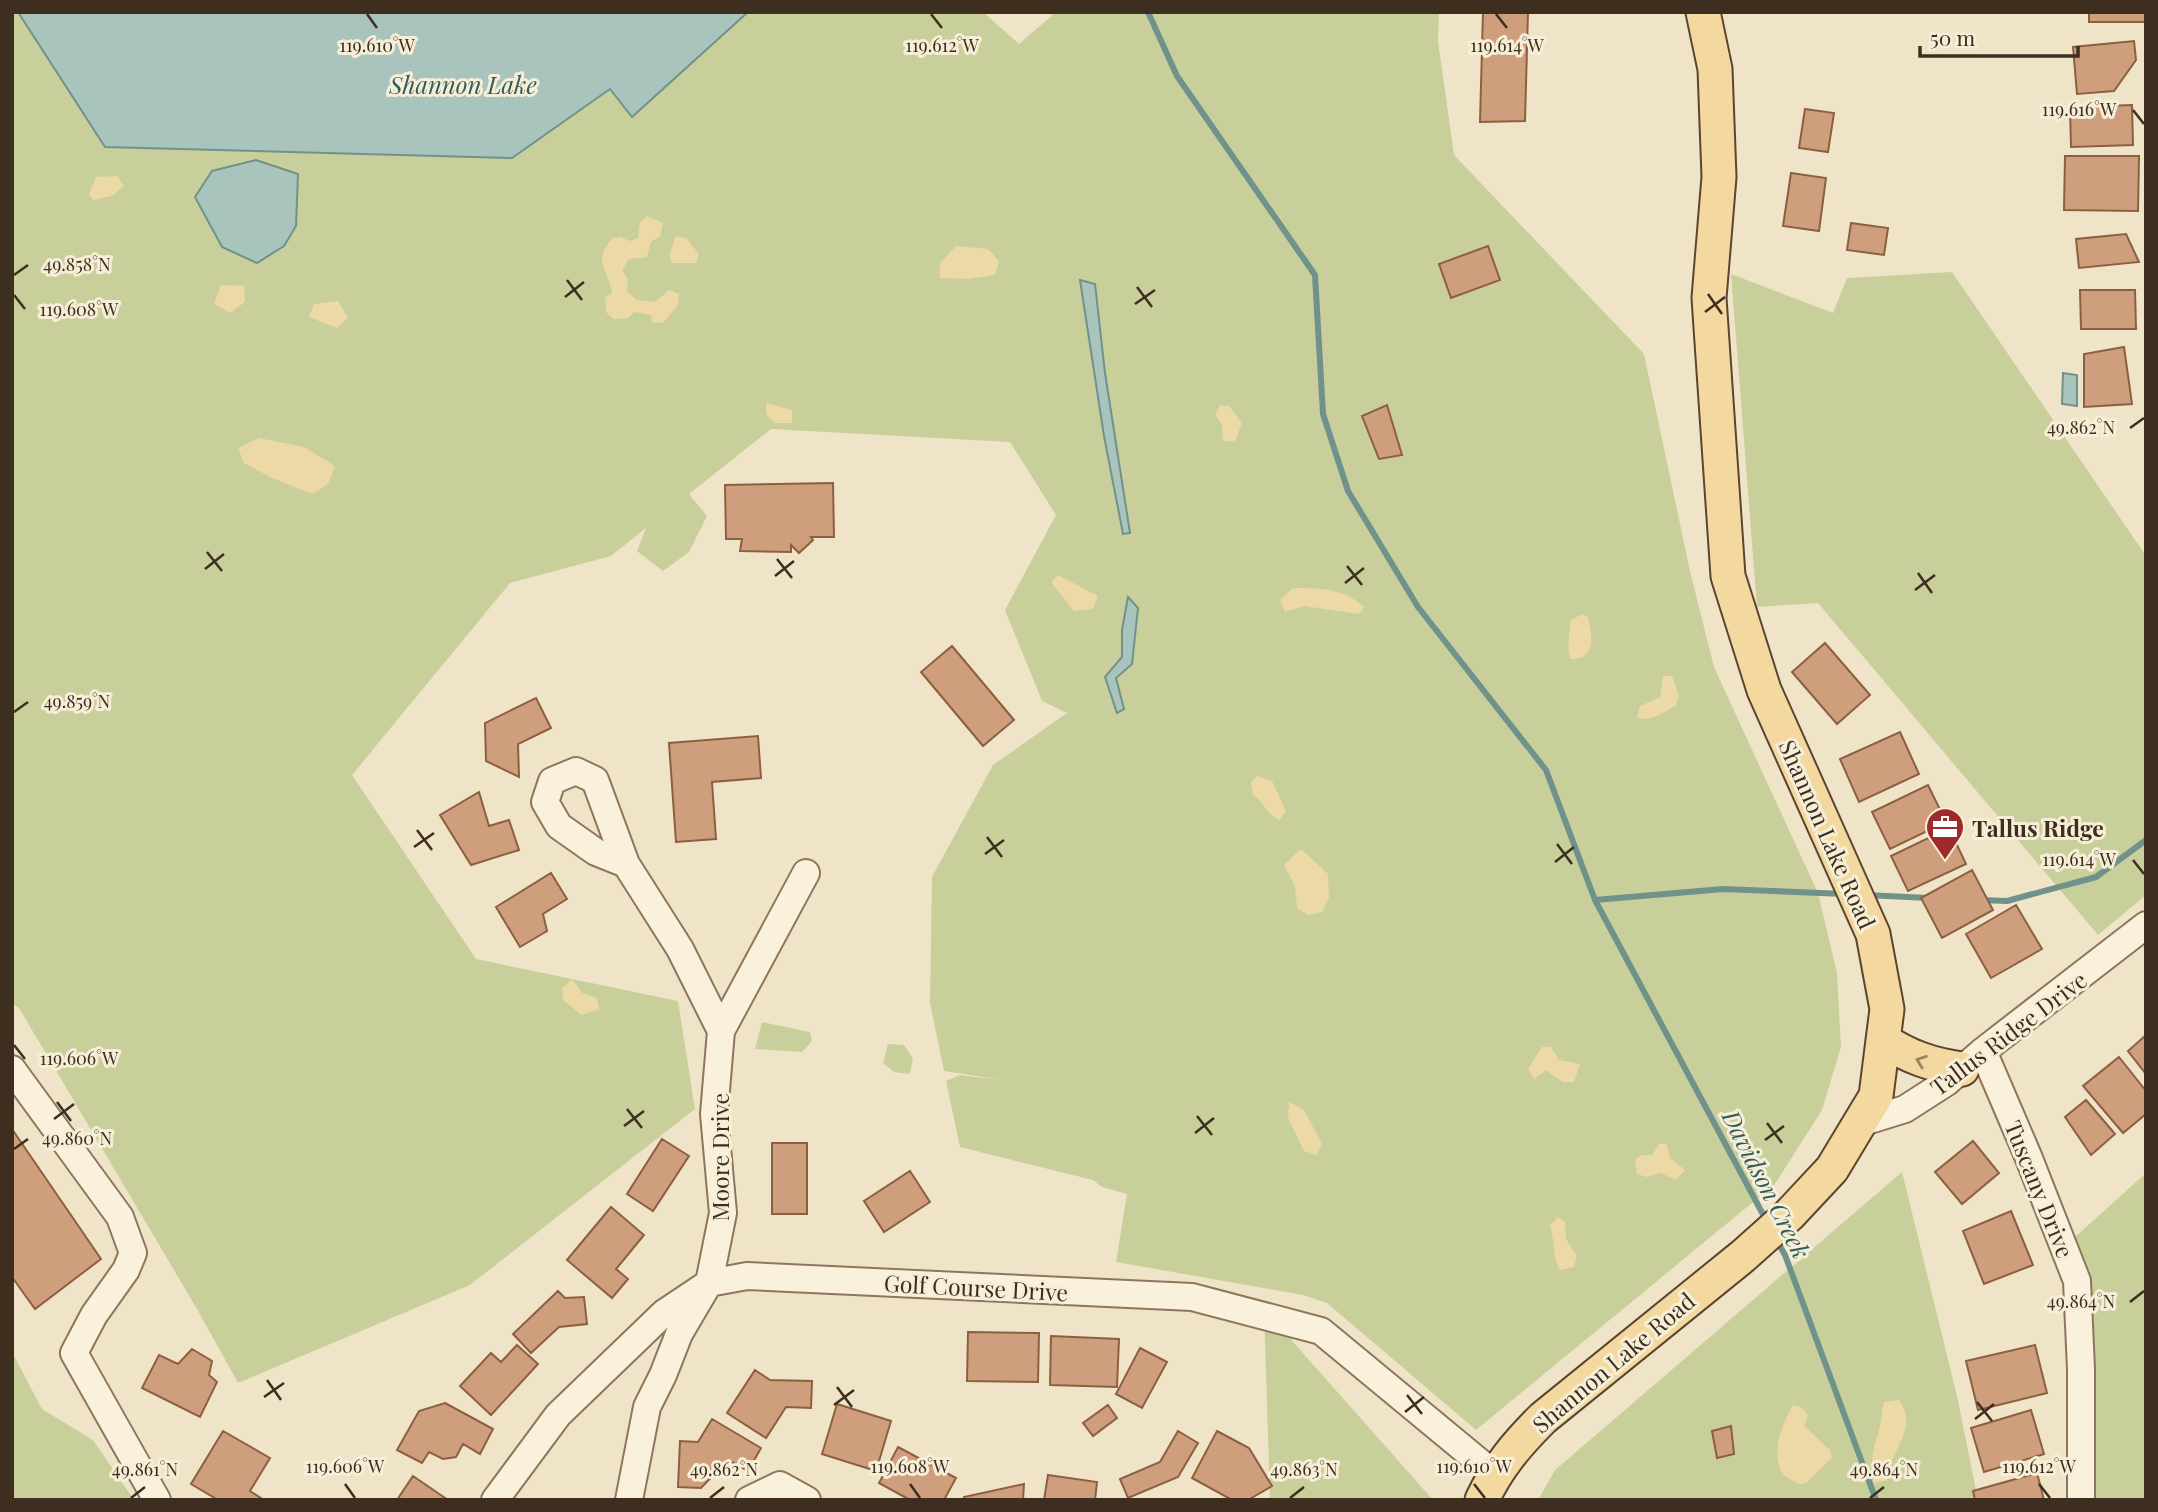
<svg xmlns="http://www.w3.org/2000/svg" width="2158" height="1512" viewBox="0 0 2158 1512" font-family="'Playfair Display',serif">
<style>
.green{fill:#c9cf9b}
.sand{fill:#ecd9a5}
.water{fill:#a9c4bc;stroke:#6f938a;stroke-width:2}
.lines{fill:none;stroke-linecap:round;stroke-linejoin:round}
.stream{stroke:#6f938a;stroke-width:6}
.building{fill:#cf9f7d;stroke:#8d5f41;stroke-width:2}
.minor-casing{stroke:#8d765c;stroke-width:30}
.major-casing{stroke:#5b4430;stroke-width:37}
.minor{stroke:#faf1dc;stroke-width:26}
.major{stroke:#f3d9a0;stroke-width:33}
.oneway{stroke:#988460}
.ticks{fill:none;stroke:#3d2e20;stroke-width:2.5}
.labels{text-anchor:middle;dominant-baseline:central;stroke-width:6;stroke-linejoin:round;paint-order:stroke}
.poi-label{font-size:23px;font-weight:bold;fill:#3d2e20;stroke:#f7eed8;text-anchor:start}
.street-label{font-size:23px;fill:#3d2e20;stroke:#f7eed8}
.water-label{font-size:24px;font-style:italic;fill:#2f5d5a;stroke:#f7eed8}
.ticks-label{font-size:18px;text-anchor:middle;fill:#3d2e20;stroke:#f7eed8;stroke-width:6;stroke-linejoin:round;paint-order:stroke}
</style>
<rect width="100%" height="100%" fill="#f0e4c8"/>
<!-- green -->
<path class="green" d="M12,12L512,158L611,89L632,117L748,12H983L1019,44L1056,12H1439L1438,41L1454,155L1644,354L1690,571L1714,667L1818,893L1837,973L1841,1047L1822,1110L1775,1184L1476,1430L1327,1303L1303,1295L1116,1262L1127,1194L1102,1187L1093,1180L960,1147L946,1081L960,1075L1002,1080L944,1071L930,1003L932,877L993,765L1067,713L1042,701L1005,610L1056,515L1010,442L771,429L689,494L707,516L689,552L663,571L637,551L646,528L611,556L510,583L352,775L476,959L678,1001L695,1109L470,1285L238,1383L197,1309L19,1008L12,1003Z
M1952,272L2146,556V895L2098,935L1818,603L1757,607L1731,274L1833,313L1847,278Z
M762,1022L810,1032L812,1041L802,1052L755,1049Z
M888,1044L904,1045L913,1058L910,1074L894,1072L883,1063Z
M1902,1172L1957,1396L1978,1500H1538L1555,1470Z
M2146,1173V1500H2096L2088,1283L2075,1237Z
M1264,1309L1433,1500H1270Z
M12,1352L42,1409L93,1440L134,1500H12Z"/>
<!-- sand -->
<path class="sand" d="M117,176L124,186L112,196L93,200L89,194L96,177Z
M647,216L663,223L660,236L651,242L647,257L629,259L622,270L628,280L627,291L637,300L655,302L669,290L679,294L678,305L663,323L652,322L651,315L634,312L628,318L614,319L606,312L605,298L612,293C610,271 590,262 613,238L620,237L630,241L638,238L640,222Z
M676,236L686,238L699,254L696,263H672L669,256Z
M956,246L988,249L999,261L995,275L969,279L940,278V263Z
M221,285L244,286L245,302L230,313L214,304Z
M338,301L348,318L337,328L309,317L314,304Z
M766,403L792,410V423H775L766,414Z
M1220,405L1229,406L1242,423L1235,442L1223,441L1222,425L1215,415Z
M259,438L304,447L335,466L328,484L312,494L272,478L244,463L238,448Z
M1058,575L1098,596L1093,609L1074,611L1051,582Z
M1293,588C1319,588 1344,588 1364,607L1359,614L1304,606L1285,612L1280,600Z
M1582,614L1588,618C1592,636 1597,659 1571,659C1565,648 1571,633 1570,621Z
M1663,676H1672L1679,695L1676,705C1664,712 1652,722 1637,718L1640,706L1660,697Z
M1257,776L1272,781L1286,811L1279,820C1267,814 1264,802 1253,795L1251,782Z
M1301,849L1328,874L1329,898L1322,912L1308,915L1297,908L1295,886L1284,865Z
M572,979L582,993L597,998L599,1009L582,1015L563,1000L562,988Z
M1542,1047H1551L1559,1060L1580,1064L1574,1082H1563L1546,1070L1534,1079L1528,1069Z
M1289,1102L1304,1110L1322,1144L1317,1155L1304,1151L1288,1118Z
M1660,1143L1667,1145L1670,1158L1685,1170L1676,1180L1661,1173L1647,1177L1637,1174L1635,1160L1642,1155H1652Z
M1558,1217L1565,1222L1566,1239L1577,1256L1574,1267L1560,1270C1552,1256 1555,1241 1550,1225Z
M1899,1400C1920,1430 1889,1449 1887,1480L1874,1483C1870,1466 1872,1453 1877,1437C1881,1426 1881,1413 1884,1402Z
M1793,1405L1801,1407L1808,1415L1804,1426L1830,1450L1832,1458L1806,1483L1799,1484C1794,1481 1787,1478 1784,1475C1769,1455 1782,1424 1793,1405Z"/>
<!-- water -->
<path class="water" d="M18,12H748L632,117L610,89L512,158L105,147Z
M256,160L298,174L296,226L284,246L257,263L222,247L195,197L212,171Z
M1080,280L1095,284L1105,373L1130,533L1123,534L1104,436Z
M2063,373L2077,375V406L2062,404Z
M1128,597L1138,608L1132,664L1116,678L1124,709L1117,713L1105,677L1122,657V630Z"/>
<g class="lines">
<!-- stream -->
<path class="stream" d="M1148,12L1177,76L1315,275L1323,414L1348,491L1418,607L1546,770L1595,900L1766,1220
M1866,895L1928,898
M1595,900L1723,889L1844,894
M1981,900L2007,901L2096,877L2146,840
M1776,1239L1785,1255L1876,1500"/>
</g>
<!-- building -->
<path class="building" d="M1483,12H1528L1525,121L1480,122Z
M2089,12H2146V22H2089Z
M2134,41L2136,60L2114,91L2077,94L2073,47Z
M2132,105L2133,145L2071,147L2070,107Z
M1805,109L1834,113L1828,152L1799,148Z
M2065,156H2139L2138,211L2064,210Z
M1791,173L1826,178L1819,231L1783,226Z
M1851,223L1888,228L1884,255L1847,250Z
M2126,234L2139,262L2079,268L2076,239Z
M1488,246L1500,280L1451,298L1439,264Z
M2080,290H2135L2136,329H2081Z
M2124,347L2132,404L2084,407V354Z
M1387,405L1402,455L1379,459L1362,416Z
M833,483L834,537H811L813,540L799,553L791,545V552L740,551L742,539H726L725,485Z
M1825,643L1870,695L1837,724L1792,672Z
M952,646L1014,720L983,746L921,672Z
M536,698L551,728L518,744L519,777L486,761L485,723Z
M1900,732L1919,774L1859,802L1840,759Z
M758,736L761,778L712,782L716,839L676,842L669,743Z
M1928,785L1946,822L1890,849L1872,812Z
M479,792L489,826L509,820L519,850L471,865L440,815Z
M1949,828L1966,864L1908,891L1891,856Z
M1972,870L1993,910L1942,938L1921,898Z
M551,873L567,899L543,914L547,931L520,947L496,907Z
M2016,905L2042,949L1991,978L1966,934Z
M2146,1035V1074L2128,1051Z
M2119,1057L2146,1091V1114L2123,1133L2083,1086Z
M2086,1100L2115,1134L2091,1155L2065,1117Z
M12,1129L101,1259L35,1309L12,1277Z
M662,1139L689,1156L653,1211L627,1194Z
M1973,1141L1999,1173L1962,1204L1935,1172Z
M772,1143H807V1214H772Z
M910,1171L930,1202L884,1232L864,1201Z
M611,1207L644,1235L616,1269L628,1279L612,1298L567,1260Z
M2011,1211L2033,1265L1984,1284L1963,1231Z
M558,1291L565,1298L584,1297L587,1324L559,1327L531,1353L513,1334Z
M968,1332L1039,1333L1038,1382L967,1381Z
M1051,1336L1119,1339L1117,1387L1050,1385Z
M517,1345L538,1364L491,1415L460,1386L491,1353L501,1362Z
M2035,1345L2047,1393L1978,1410L1966,1361Z
M1140,1348L1167,1362L1142,1408L1116,1394Z
M192,1349L212,1361L209,1375L217,1382L200,1417L142,1388L159,1355L178,1364Z
M755,1370L770,1380L812,1381L811,1408L786,1407L766,1438L727,1413Z
M445,1403L493,1429L480,1454L463,1444L456,1457L443,1459L429,1452L422,1463L397,1450L419,1411Z
M837,1404L891,1421L876,1471L822,1454Z
M1108,1405L1117,1418L1093,1436L1083,1423Z
M2031,1410L2044,1454L1984,1472L1971,1428Z
M712,1419L761,1448L748,1471L728,1460L701,1488L678,1487L680,1441L698,1442Z
M1731,1426L1734,1454L1717,1458L1712,1431Z
M223,1431L270,1458L250,1491L261,1498L260,1500H218L191,1484Z
M1178,1431L1198,1443L1178,1477L1128,1498L1120,1479L1160,1462Z
M1217,1431L1249,1448L1272,1486L1248,1500H1232L1192,1478Z
M898,1447L956,1478L944,1500H910L879,1483Z
M2037,1473L2044,1500H1975L1973,1491Z
M1048,1475L1097,1482L1095,1500H1044Z
M413,1476L448,1500H397Z
M1024,1484L1023,1500H964V1497Z"/>
<g class="lines">
<defs>
<path id="minor" d="M626,864L596,852L559,826L545,802L552,781L576,771L595,780L626,864L680,949L721,1031L714,1114L723,1213L709,1283L679,1334L663,1375L647,1407L629,1500
M721,1031L806,873
M1983,1051L2028,1156L2077,1281L2081,1369V1500
M12,1069L120,1217L133,1253L126,1270L94,1315L74,1353L157,1500
M1860,1123L1905,1109L1947,1082L1983,1051L2146,925
M495,1500L558,1415L664,1313L709,1283L747,1276L1192,1297L1321,1331L1494,1474
M749,1500L780,1485L807,1500"/>
<path id="major" d="M1883,1040C1909,1057 1932,1065 1962,1069
M1482,1500C1498,1466 1517,1444 1543,1418L1743,1256L1789,1215L1832,1169L1876,1096L1887,1009L1873,934L1764,690L1728,576L1709,298L1719,177L1715,69L1703,12"/>
</defs>
<!-- minor casing -->
<use href="#minor" class="minor-casing"/>
<!-- major casing -->
<use href="#major" class="major-casing"/>
<!-- minor -->
<use href="#minor" class="minor"/>
<!-- major -->
<use href="#major" class="major"/>
</g>
<!-- one-way arrows -->
<defs><path id="oneway-chevron" d="M-2-3.5L2.5 0L-2 3.5" fill="none" stroke-width="1.6" stroke-linecap="round" stroke-linejoin="round" transform="scale(1.75)"/></defs>
<use class="oneway" href="#oneway-chevron" transform="translate(1921 1061) rotate(-160)"/>
<!-- ticks -->
<path class="ticks" d="M367,14L377,28M931,14L942,28M1496,14L1507,28M2133,110L2144,124M14,275L28,265M567,280L582,300M1137,287L1152,307M1708,294L1722,314M14,295L25,309M565,297L584,282M1135,304L1155,290M1705,312L1725,297M2130,428L2144,418M207,552L222,571M777,559L792,578M1347,566L1362,585M205,569L224,554M1918,573L1932,593M775,576L794,561M1345,583L1364,568M1915,590L1935,575M14,712L28,702M417,830L432,850M987,837L1002,857M1557,844L1572,864M414,847L434,833M985,854L1004,840M2133,860L2144,874M1555,862L1574,847M14,1045L25,1059M57,1102L71,1121M627,1109L642,1128M1197,1116L1212,1135M54,1119L74,1104M1767,1123L1782,1143M624,1126L644,1111M1195,1133L1214,1118M1765,1140L1784,1126M14,1149L28,1139M2130,1302L2144,1291M267,1380L281,1400M837,1387L852,1407M1407,1395L1422,1414M264,1397L284,1383M1977,1402L1992,1421M834,1405L854,1390M1405,1412L1424,1397M1975,1419L1994,1404M345,1484L355,1498M910,1484L920,1498M1474,1484L1485,1498M2039,1484L2050,1498M131,1498L145,1487M710,1498L724,1487M1290,1498L1304,1487M1870,1498L1884,1487"/>
<!-- icons -->
<defs>
<symbol id="office-pin" viewBox="-11 -11 22 30"><path d="M0 17L-7.5 6A9.5 9.5 0 1 1 7.5 6Z" fill="#9e2a2b" stroke="#f7eed8"/><path d="M-6-3h4V-5.5h4V-3h4V5H-6ZM-1-4.5V-3h2v-1.5ZM-6 0V1H6V0Z" fill="#fff"/></symbol>
</defs>
<g fill-rule="evenodd">
<use href="#office-pin" x="1923" y="805" width="44" height="60"/>
</g>
<g class="labels">
<!-- poi labels -->
<g class="poi-label">
<text x="1972" y="827">Tallus Ridge</text>
</g>
<!-- street labels -->
<g class="street-label">
<text transform="translate(1828 834) rotate(66)">Shannon Lake Road</text>
<text transform="translate(2008 1033) rotate(-37)">Tallus Ridge Drive</text>
<text transform="translate(719 1157) rotate(-90)">Moore Drive</text>
<text transform="translate(2040 1189) rotate(68)">Tuscany Drive</text>
<text transform="translate(976 1287) rotate(3)">Golf Course Drive</text>
<text transform="translate(1613 1362) rotate(-40)">Shannon Lake Road</text>
</g>
<!-- water labels -->
<g class="water-label">
<text x="463" y="84">Shannon Lake</text>
<text transform="translate(1767 1184) rotate(63)">Davidson Creek</text>
</g>
</g>
<g class="ticks-label">
<text x="377" y="52">119.610°W</text>
<text x="942" y="52">119.612°W</text>
<text x="1507" y="52">119.614°W</text>
<text x="2079" y="116">119.616°W</text>
<text x="77" y="271">49.858°N</text>
<text x="79" y="316">119.608°W</text>
<text x="2081" y="434">49.862°N</text>
<text x="77" y="708">49.859°N</text>
<text x="2079" y="866">119.614°W</text>
<text x="79" y="1065">119.606°W</text>
<text x="77" y="1145">49.860°N</text>
<text x="2081" y="1308">49.864°N</text>
<text x="345" y="1473">119.606°W</text>
<text x="910" y="1473">119.608°W</text>
<text x="1474" y="1473">119.610°W</text>
<text x="2039" y="1473">119.612°W</text>
<text x="145" y="1476">49.861°N</text>
<text x="724" y="1476">49.862°N</text>
<text x="1304" y="1476">49.863°N</text>
<text x="1884" y="1476">49.864°N</text>
</g>
<!-- border -->
<rect width="2158" height="1512" fill="none" stroke="#3d2e20" stroke-width="28"/>
<!-- scale -->
<path d="M1920 46v10h158v-10" fill="none" stroke="#3d2e20" stroke-width="3.5"/>
<text x="1930" y="46" font-size="21" fill="#3d2e20" stroke="#f7eed8" stroke-width="5" paint-order="stroke">50 m</text>
</svg>
